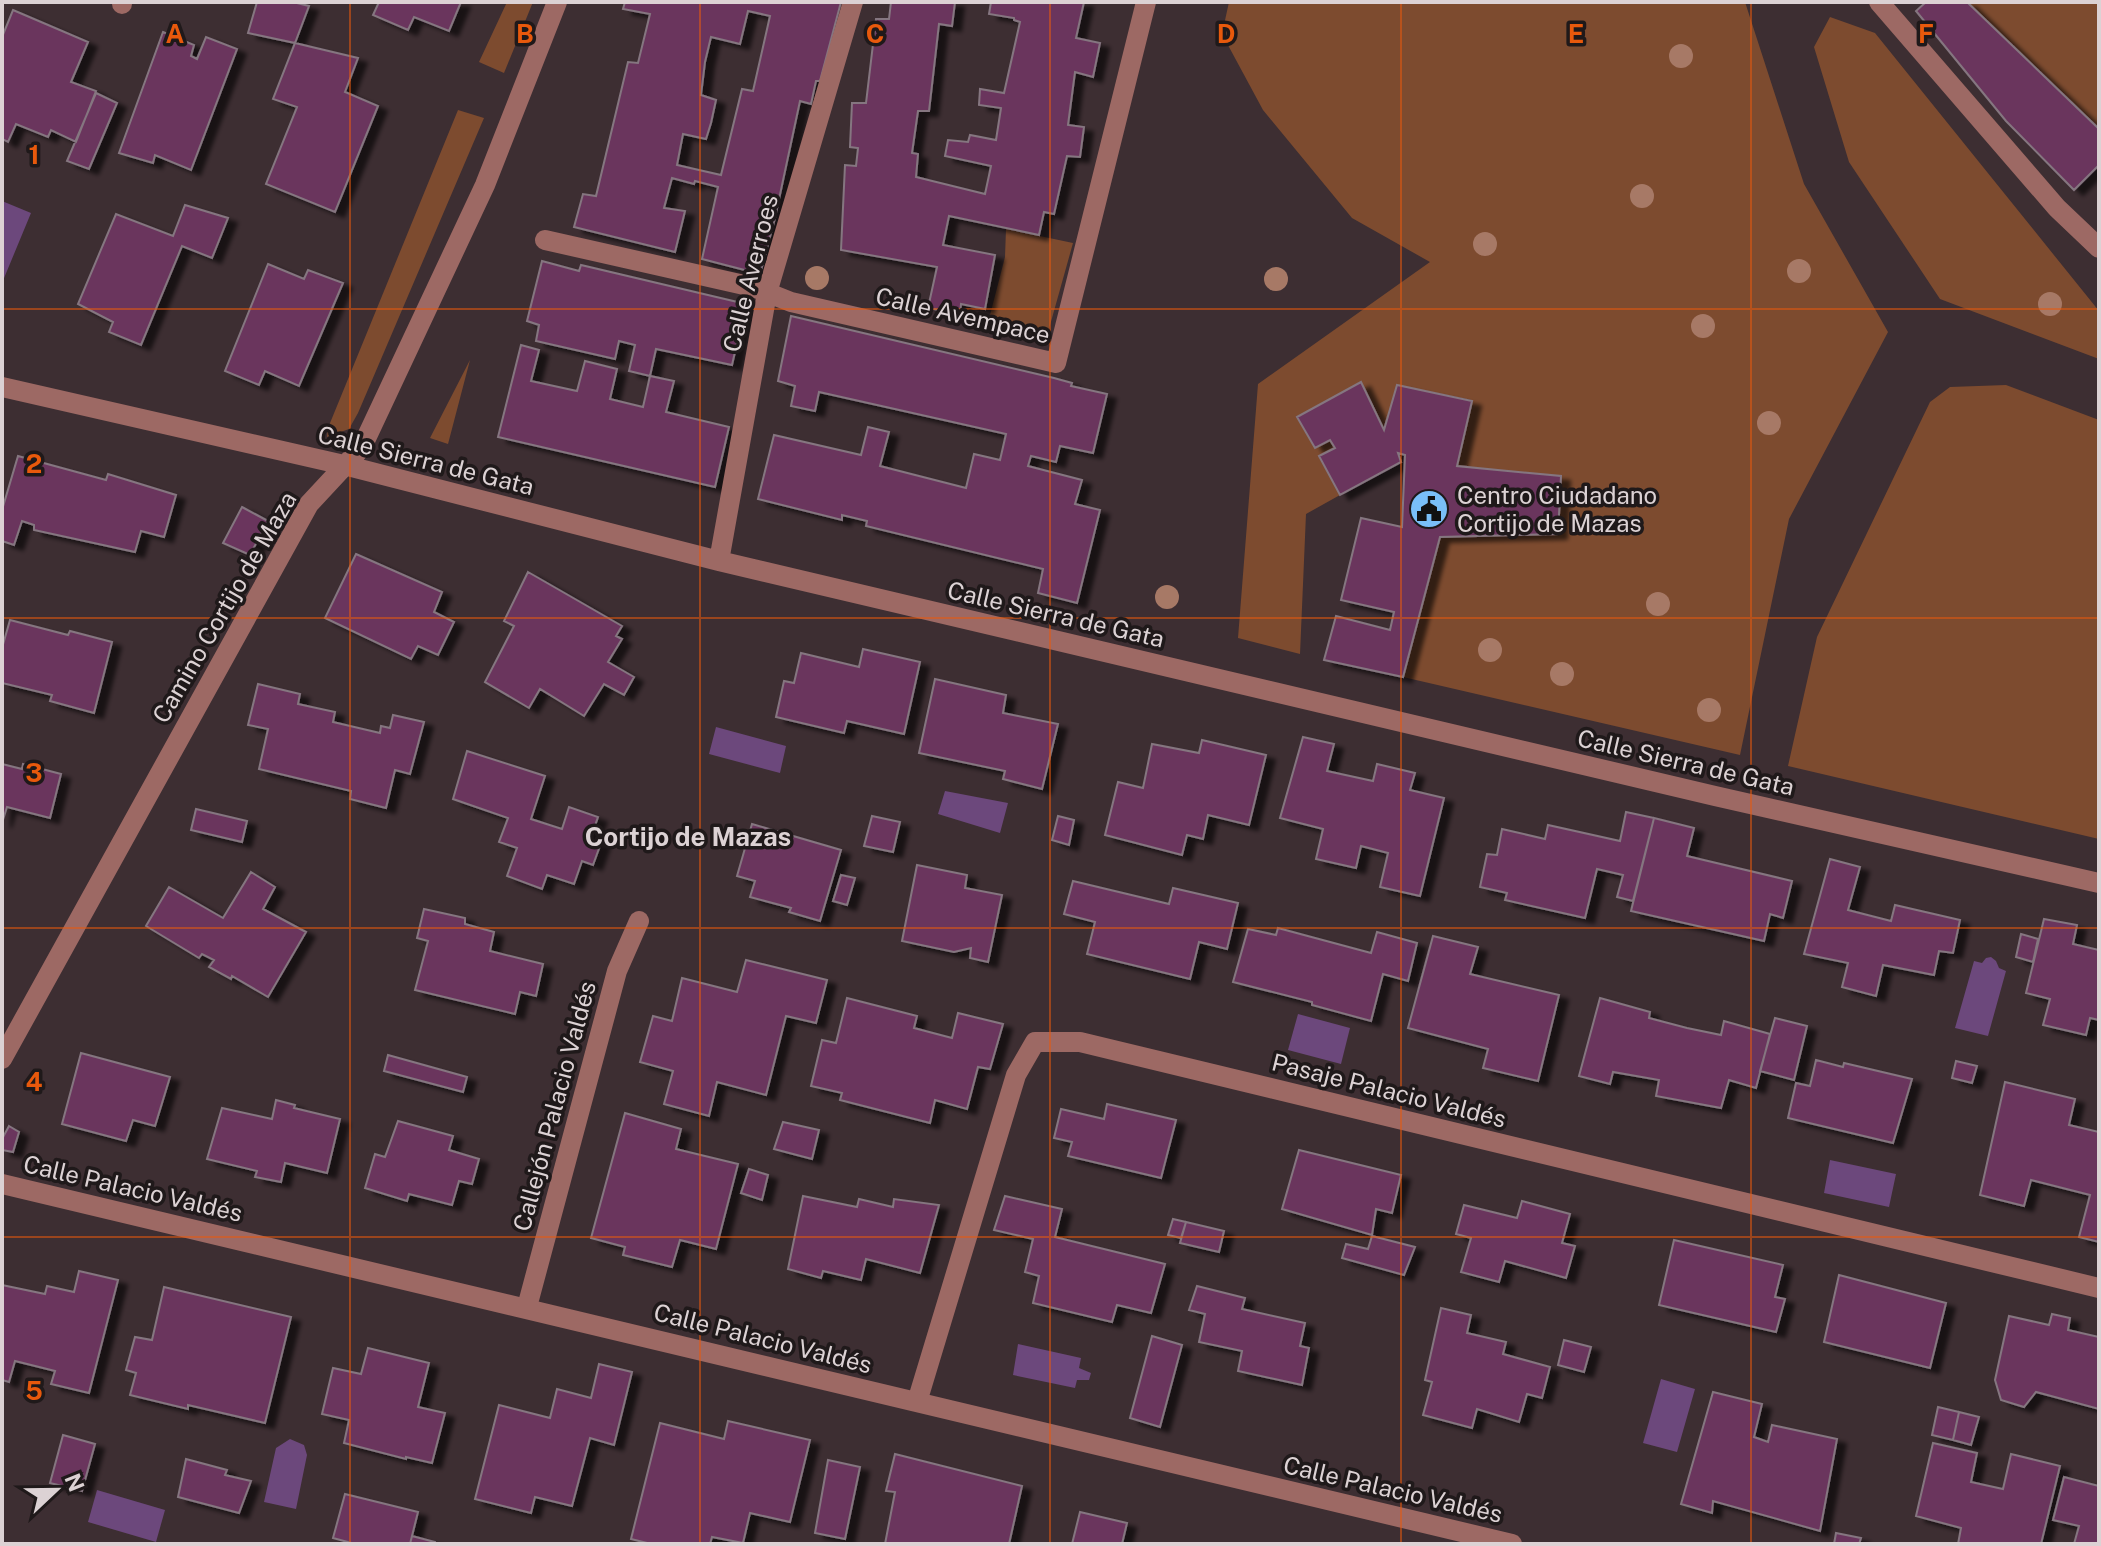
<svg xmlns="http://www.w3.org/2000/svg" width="2101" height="1546" viewBox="0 0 2101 1546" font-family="'Public Sans',sans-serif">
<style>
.green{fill:#7d4b2f}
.water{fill:#6c487c}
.building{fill:#6b365d;stroke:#857680;stroke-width:2;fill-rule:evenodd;filter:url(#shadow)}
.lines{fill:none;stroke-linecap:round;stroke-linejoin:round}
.minor{stroke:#9d6964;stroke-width:20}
.tree{fill:#a77966}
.grid{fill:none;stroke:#e8590c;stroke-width:2;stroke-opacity:0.55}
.labels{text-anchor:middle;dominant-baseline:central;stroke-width:7;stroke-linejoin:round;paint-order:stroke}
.street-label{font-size:24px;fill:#dcd2d4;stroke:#1f191a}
.poi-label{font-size:24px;fill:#dcd2d4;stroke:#1f191a;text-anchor:start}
.neighbourhood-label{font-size:26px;font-weight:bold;fill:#dcd2d4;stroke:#1f191a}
.grid-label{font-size:26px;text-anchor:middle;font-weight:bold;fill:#e8590c;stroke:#1f191a;stroke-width:7;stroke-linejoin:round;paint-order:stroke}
</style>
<defs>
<filter id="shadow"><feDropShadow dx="9" dy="5" stdDeviation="2" flood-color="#0009"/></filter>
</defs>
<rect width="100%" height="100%" fill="#3d2e32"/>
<!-- green -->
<path class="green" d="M507,2H533L504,73L479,62Z
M1229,2H1745L1804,184L1888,332L1789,519L1740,755L1403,677L1440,537L1558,534L1561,476L1457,466L1471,400L1397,385L1384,430L1360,382L1297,417L1315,448L1330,440L1335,448L1319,457L1340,495L1306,514L1300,654L1238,638L1258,384L1430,262L1352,218L1263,110L1222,34Z
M1967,2H2099V129Z
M1830,17L1875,33L2099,311V359L1940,299L1849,162L1814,47Z
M458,110L484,118L358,413L349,429L327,437L328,428Z
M1006,229L1073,243L1047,336L988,323L1005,257Z
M470,360L448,444L430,438Z
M2006,385L2099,420V839L1788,766L1817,637L1930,402L1950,387Z"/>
<!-- water -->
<path class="water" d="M2,201L31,213L2,283Z
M716,727L786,746L780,773L709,754Z
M945,791L1008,803L1000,833L938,814Z
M1991,957L1996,961L1999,968L2006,971L1988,1036L1955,1028L1974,961L1982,963L1986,958Z
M1298,1014L1350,1028L1341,1064L1288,1050Z
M1830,1160L1896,1174L1889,1207L1824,1193Z
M1018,1344L1081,1358L1079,1368L1091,1373L1089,1380H1077L1075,1388L1013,1375Z
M1661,1379L1695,1389L1677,1452L1643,1443Z
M290,1439L304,1445L307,1455L296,1509L264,1502L276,1448Z
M97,1490L165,1510L156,1542L88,1522Z"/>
<!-- building -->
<path class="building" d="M257,2H293L309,6L295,43L248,33Z
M379,2H461L449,31L414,17L408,30L373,15Z
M625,2H841L820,81H816L811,104L800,101L775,218L760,274L702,259L718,187L695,181L694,184L672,178L664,208L685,211L675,252L574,227L583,194L596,196L628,62L638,63L650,14L623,9ZM748,11L770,16L753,91L742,89L721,175L677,165L683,134L706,139L711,123L716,100L701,95L705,62L711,37L740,44Z
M891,2H955L952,26L939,24L929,111H918L912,153L918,154L916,177L985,194L991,166L945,156L948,140L968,142L970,135L996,140L1001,108L979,105L980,89L1004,93L1020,22L1014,20V18L989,14L991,2H1084L1076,38L1100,43L1093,77L1075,72L1068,125L1084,127L1080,157L1067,156L1054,214L1044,212L1039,235L949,216L943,245L995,255L985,309L961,304L960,314L928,308L937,267L841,250L845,165L856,166L858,148L850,147L852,103H866L876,19H889Z
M1926,2H1967L2099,129V165L2074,190L2006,121L1916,11Z
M13,10L88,42L71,82L96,91L76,142L51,130L48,137L16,124L8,142L2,139V37Z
M163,32L194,45L191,56L197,59L206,37L237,49L191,170L155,155L153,163L119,153Z
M295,43L358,58L345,92L378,106L335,212L266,184L297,107L273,99Z
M96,93L117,103L89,169L67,161Z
M185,205L228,218L212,258L182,246L141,345L109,332L113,322L78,304L116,214L173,236Z
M542,261L579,271L581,265L746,304L732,365L656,349L650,376L629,371L635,345L619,341L615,359L536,341L539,325L527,321Z
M268,264L304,279L308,270L343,283L299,386L265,371L259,385L225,371Z
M791,316L1054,378L1072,383L1071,386L1107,394L1093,453L1060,446L1056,462L1031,456L1028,466L1082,480L1075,504L1100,510L1077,603L1038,593L1043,569L866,526L867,521L842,515V520L758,499L774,435L861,455L868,427L889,432L880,466L966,488L974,454L1000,460L1006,434L819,392L815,411L791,406L795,386L778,381Z
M521,345L539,350L531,381L577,391L585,361L617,369L610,399L643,407L650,376L674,381L666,412L729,427L715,487L498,437Z
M1361,382L1384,430L1397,385L1472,401L1457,466L1561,476L1558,534L1440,537L1403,677L1324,660L1336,616L1390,630L1394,612L1341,600L1361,518L1402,527L1405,455L1398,453L1401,462L1340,495L1319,456L1335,448L1330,440L1315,448L1297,417Z
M18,456L106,480L108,474L176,495L164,537L141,531L135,552L34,530V525L22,521L14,545L2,541V510Z
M242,507L268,521L250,555L223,543Z
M356,554L442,592L434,612L454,622L438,655L418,646L411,659L325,618Z
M528,572L622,626L616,636L622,639L608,662L634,677L624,695L604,684L584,716L540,689L529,708L485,682L514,626L504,621Z
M10,620L68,635L70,631L112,642L94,713L50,701L52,695L2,683V648Z
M863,649L920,662L904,734L847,721L844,733L776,717L784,681L794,683L801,653L859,667Z
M935,679L1006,695L1003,713L1058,724L1042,789L1003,779L1005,771L919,753Z
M258,684L300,694L298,704L335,712L333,722L380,733L381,726L390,728L393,715L424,722L410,774L395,770L386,808L350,799L351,791L259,769L268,729L248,725Z
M1303,737L1334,744L1327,771L1373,781L1377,764L1415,773L1410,790L1444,798L1420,896L1380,887L1388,853L1361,846L1356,868L1316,859L1323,829L1280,818Z
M1202,740L1266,755L1249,825L1208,815L1203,839L1187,835L1182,855L1105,835L1118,782L1143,788L1152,744L1199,753Z
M467,751L545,776L531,819L562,829L569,807L598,817L590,840L601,843L593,865L582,861L574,884L547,875L542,889L507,876L517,848L499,842L508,818L453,799Z
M2,764L22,769L23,764L61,774L50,818L7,807L2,823Z
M196,809L247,821L242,842L191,830Z
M1626,812L1654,818L1633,901L1617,897L1623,875L1597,869L1585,918L1505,900L1507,893L1480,887L1487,854L1497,855L1502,829L1545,839L1548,825L1620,841Z
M872,816L900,822L893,852L864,846Z
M1058,816L1074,820L1069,845L1052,840Z
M1654,818L1694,828L1687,856L1792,881L1783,918L1770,914L1764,941L1631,911Z
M752,824L841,850L820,921L789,912L791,908L750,897L755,881L737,876Z
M1830,859L1860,867L1848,910L1891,921L1895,905L1960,920L1953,953L1939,951L1934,975L1883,965L1876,996L1842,987L1848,963L1804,954Z
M917,865L967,875L965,888L1002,895L988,962L970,958L971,948L954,952L902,941Z
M251,872L275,887L263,909L306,932L268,997L232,976L231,979L209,967L214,960L202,954L199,958L146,926L169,887L223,918Z
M841,875L855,878L847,905L833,901Z
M1073,881L1169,904L1173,888L1238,903L1227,949L1199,942L1190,979L1087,954L1095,922L1064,914Z
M424,909L465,918V924L494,932L490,951L543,964L536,996L520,992L515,1014L415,990L428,941L417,938Z
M2044,919L2077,925L2073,944L2099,950V1020L2090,1018L2086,1035L2043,1025L2050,999L2026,993Z
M1278,928L1371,953L1377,932L1417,943L1408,981L1383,974L1371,1021L1312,1005V1002L1233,982L1248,929L1276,935Z
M2021,934L2038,939L2033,962L2016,957Z
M1433,936L1478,947L1470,974L1559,995L1538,1081L1483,1068L1488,1049L1408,1028Z
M746,960L827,980L816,1023L786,1016L766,1095L717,1082L709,1116L664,1104L673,1071L640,1062L653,1016L672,1021L682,978L737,992Z
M847,998L917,1016L914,1028L952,1038L958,1013L1003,1024L990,1069L978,1067L967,1109L935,1100L930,1123L840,1100L842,1093L811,1086L822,1040L836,1043Z
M1600,998L1650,1012L1649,1018L1687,1028L1721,1035L1724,1021L1770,1034L1756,1088L1729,1080L1721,1108L1656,1096L1659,1080L1613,1072L1610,1084L1579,1076Z
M1775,1018L1807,1026L1794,1080L1760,1071Z
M81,1053L170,1077L155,1126L133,1120L126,1141L62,1124Z
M388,1055L467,1077L463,1092L384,1071Z
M1816,1060L1843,1067L1844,1063L1912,1079L1893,1143L1788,1118L1796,1083L1810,1086Z
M1956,1061L1977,1066L1972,1083L1952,1078Z
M2005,1082L2075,1099L2069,1125L2099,1132V1242L2079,1237L2090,1195L2031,1180L2024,1206L1980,1195Z
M276,1100L295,1105L294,1108L340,1119L327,1173L285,1163L281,1182L255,1177L257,1171L207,1159L222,1108L272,1119Z
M1107,1104L1176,1120L1161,1178L1068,1156L1072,1142L1054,1138L1061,1109L1104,1119Z
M625,1113L681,1129L676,1149L738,1164L716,1249L680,1240L672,1267L623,1255L625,1247L591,1238Z
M398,1121L453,1136L449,1150L479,1159L472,1184L459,1181L452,1205L409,1194L407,1201L365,1188L375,1154L385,1157Z
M783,1122L819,1130L812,1159L774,1149Z
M9,1126L19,1132L13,1152L2,1150V1139Z
M1299,1150L1401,1175L1392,1213L1376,1209L1372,1235L1282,1209Z
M749,1169L768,1175L762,1200L741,1193Z
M803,1196L857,1207L859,1199L893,1207L894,1199L939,1205L920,1273L866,1259L861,1280L823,1271L821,1278L788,1269Z
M1005,1196L1062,1209L1055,1237L1165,1264L1151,1313L1117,1305L1112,1322L1033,1303L1039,1276L1025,1272L1033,1239L994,1230Z
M1522,1201L1570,1214L1562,1243L1575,1246L1566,1278L1505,1261L1499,1282L1461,1272L1471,1238L1456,1234L1464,1205L1517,1218Z
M1173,1219L1186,1222L1181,1238L1168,1235Z
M1186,1222L1224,1231L1219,1252L1180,1243Z
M1372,1236L1415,1247L1404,1275L1342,1258L1346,1244L1368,1249Z
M1674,1240L1783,1265L1775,1297L1785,1299L1776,1332L1659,1305Z
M79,1271L118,1280L89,1393L51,1384L55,1371L15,1361L9,1382L2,1380V1285L45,1294L47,1286L74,1292Z
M1839,1275L1946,1303L1930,1368L1824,1342Z
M1197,1286L1245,1298L1242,1309L1305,1323L1300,1346L1309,1348L1302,1385L1238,1371L1242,1351L1199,1342L1205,1314L1189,1310Z
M164,1287L291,1317L265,1423L188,1405V1409L130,1395L136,1373L126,1370L135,1337L152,1340Z
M1441,1308L1471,1315L1467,1333L1506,1342L1503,1354L1550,1367L1542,1398L1527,1394L1519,1422L1477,1409L1472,1428L1423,1415L1432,1382L1425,1380Z
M2052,1314L2070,1318L2068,1330L2099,1337V1409L2036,1392L2024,1407L2001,1400L1995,1380L2009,1316L2049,1325Z
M1152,1336L1182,1345L1160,1427L1130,1418Z
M1564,1340L1591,1347L1584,1372L1558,1365Z
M368,1348L429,1363L418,1407L445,1413L432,1463L406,1457V1459L344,1443L349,1420L322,1414L333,1368L361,1374Z
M599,1364L632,1372L631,1376L614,1445L590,1438L572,1506L535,1497L531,1513L475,1499L499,1405L550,1418L557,1389L591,1398Z
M1713,1392L1762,1404L1754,1437L1768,1442L1772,1425L1837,1439L1820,1531L1713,1501L1712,1513L1681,1504Z
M1938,1407L1959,1412L1953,1440L1932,1435Z
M1959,1412L1979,1417L1971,1445L1953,1440Z
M728,1421L810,1440L790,1522L750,1513L743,1543L712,1537L710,1544H651L631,1539L660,1423L724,1439Z
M63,1435L95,1444L82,1491L50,1483Z
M1933,1443L1977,1453L1971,1482L2003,1489L2011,1454L2060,1466L2041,1544H1958L1961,1528L1916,1516Z
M895,1454L1022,1486L1009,1544H885L895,1492L886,1491Z
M186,1459L227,1470L225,1475L251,1481L239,1513L178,1497Z
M828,1460L860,1467L845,1539L815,1533Z
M2064,1477L2099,1486V1544H2074L2079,1526L2053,1520Z
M345,1494L418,1512L410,1544H355L333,1538Z
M1080,1512L1127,1523L1122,1544H1072Z
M1836,1533L1861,1538L1859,1544H1834Z
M412,1536L435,1542V1544H410Z"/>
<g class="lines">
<!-- minor -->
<path class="minor" d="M1879,2L2057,208L2099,248
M122,4V2
M545,240L753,287L791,302L1056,363L1146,2
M2,387L344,465L719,561L1715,796L2099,883
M719,561L767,293L853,2
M2,1059L309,504L362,447L485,185L557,2
M2,1184L1512,1544
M527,1307L617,971L639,921
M917,1402L1016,1075L1035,1042H1080L2099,1288"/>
</g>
<!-- trees -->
<g class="tree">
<circle cx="1681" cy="56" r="12"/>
<circle cx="1642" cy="196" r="12"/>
<circle cx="1485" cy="244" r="12"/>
<circle cx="1799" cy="271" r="12"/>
<circle cx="817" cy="278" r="12"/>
<circle cx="1276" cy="279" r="12"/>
<circle cx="2050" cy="304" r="12"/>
<circle cx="1703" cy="326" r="12"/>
<circle cx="1769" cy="423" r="12"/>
<circle cx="1167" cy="597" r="12"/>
<circle cx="1658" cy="604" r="12"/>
<circle cx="1490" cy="650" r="12"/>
<circle cx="1562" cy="674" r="12"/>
<circle cx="1709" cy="710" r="12"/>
</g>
<!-- grid -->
<path class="grid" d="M350,2V1544M700,2V1544M1050,2V1544M1401,2V1544M1751,2V1544M2,309H2099M2,618H2099M2,928H2099M2,1237H2099"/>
<!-- icons -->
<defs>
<symbol id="civic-disc" viewBox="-11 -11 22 22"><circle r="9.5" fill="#79bff8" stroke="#1f191a"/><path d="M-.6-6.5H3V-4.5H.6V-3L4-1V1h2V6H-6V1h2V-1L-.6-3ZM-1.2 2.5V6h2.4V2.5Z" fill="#111"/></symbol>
</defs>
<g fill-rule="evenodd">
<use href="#civic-disc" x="1407" y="487" width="44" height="44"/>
</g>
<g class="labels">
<!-- street labels -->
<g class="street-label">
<text transform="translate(750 273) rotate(-76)">Calle Averroes</text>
<text transform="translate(963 315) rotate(13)">Calle Avempace</text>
<text transform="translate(426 460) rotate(14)">Calle Sierra de Gata</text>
<text transform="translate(224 607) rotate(-60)">Camino Cortijo de Maza</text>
<text transform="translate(1056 614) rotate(13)">Calle Sierra de Gata</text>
<text transform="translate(1686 762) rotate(13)">Calle Sierra de Gata</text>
<text transform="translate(1389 1090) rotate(14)">Pasaje Palacio Valdés</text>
<text transform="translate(554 1106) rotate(-75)">Callejón Palacio Valdés</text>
<text transform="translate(133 1188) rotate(13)">Calle Palacio Valdés</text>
<text transform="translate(763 1338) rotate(14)">Calle Palacio Valdés</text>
<text transform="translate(1393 1489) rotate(13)">Calle Palacio Valdés</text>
</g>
<!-- poi labels -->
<g class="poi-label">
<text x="1457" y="495">Centro Ciudadano<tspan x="1457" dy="28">Cortijo de Mazas</tspan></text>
</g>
<!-- neighbourhood labels -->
<g class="neighbourhood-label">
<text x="688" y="836">Cortijo de Mazas</text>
</g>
</g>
<g class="grid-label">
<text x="175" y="43">A</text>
<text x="525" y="43">B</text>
<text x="875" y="43">C</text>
<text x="1226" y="43">D</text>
<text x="1576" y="43">E</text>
<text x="1926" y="43">F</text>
<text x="34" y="164">1</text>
<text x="34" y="473">2</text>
<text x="34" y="782">3</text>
<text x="34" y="1091">4</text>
<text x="34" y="1400">5</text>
</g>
<!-- border -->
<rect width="2101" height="1546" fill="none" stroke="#dcd2d4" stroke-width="8"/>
<!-- north arrow -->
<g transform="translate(56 1490) rotate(68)" stroke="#1f191a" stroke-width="6" paint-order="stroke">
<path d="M0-6L14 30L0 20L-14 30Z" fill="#dcd2d4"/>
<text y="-12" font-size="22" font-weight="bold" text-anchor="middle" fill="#dcd2d4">N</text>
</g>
</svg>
